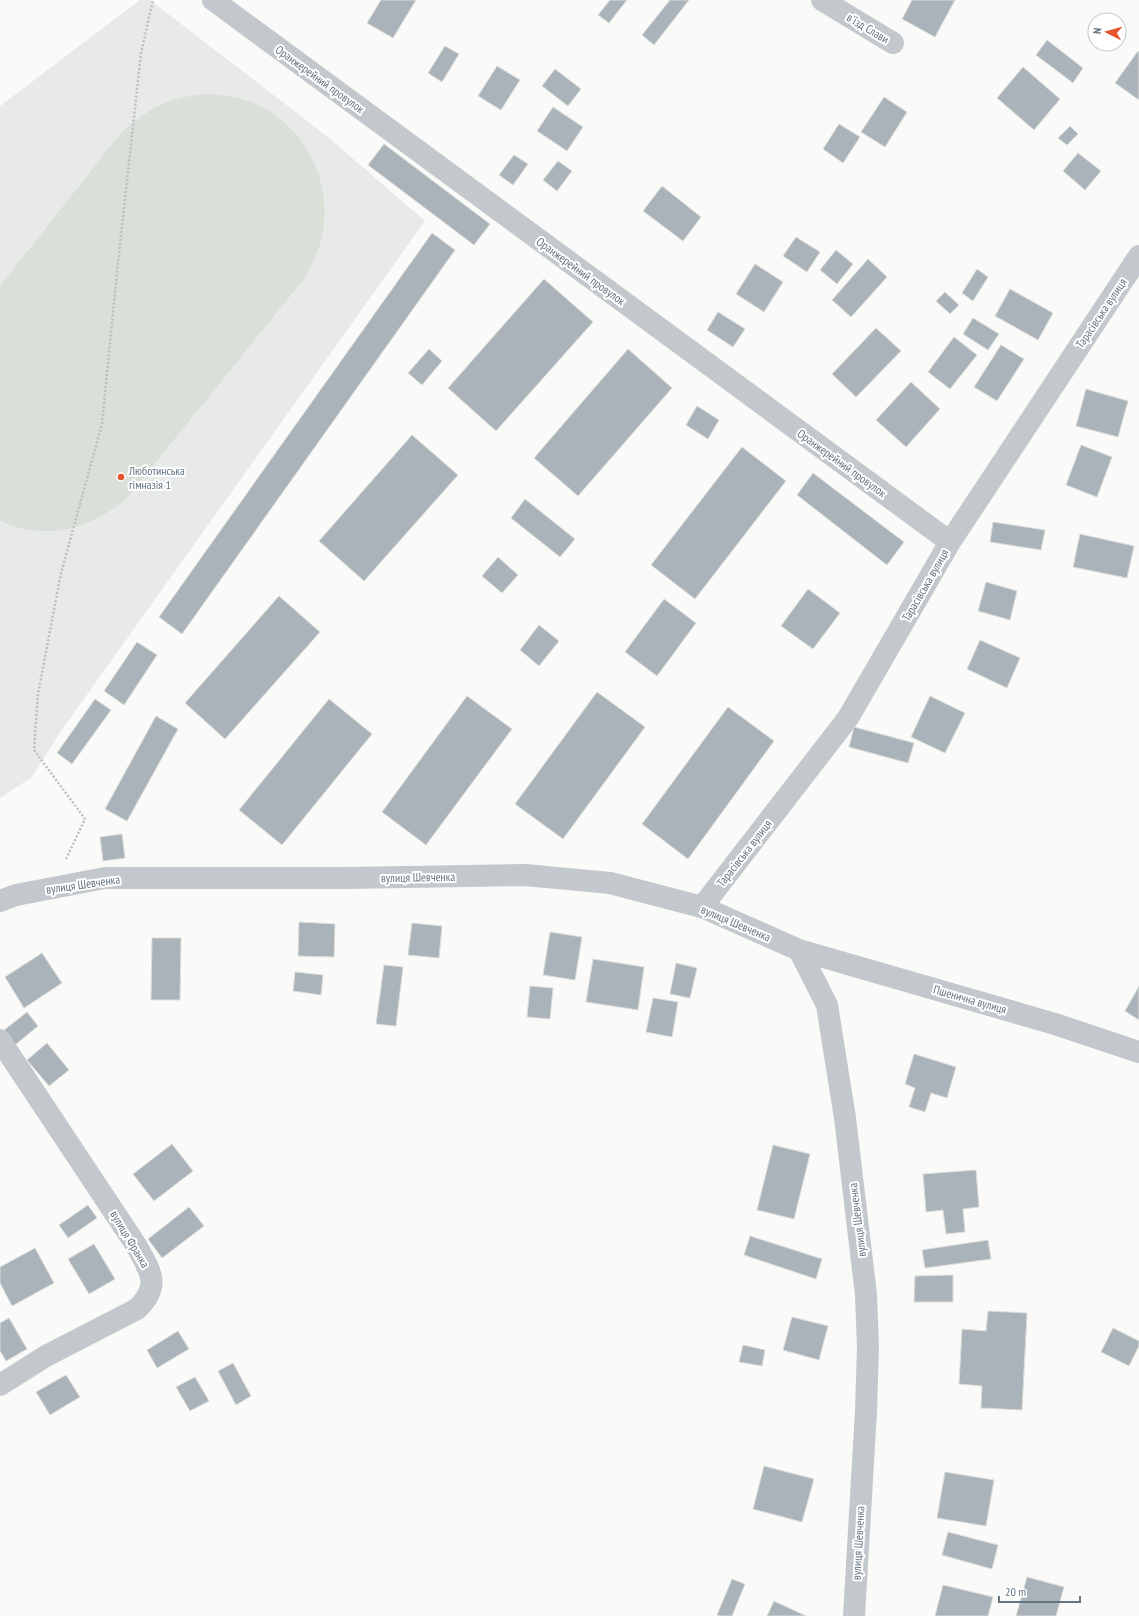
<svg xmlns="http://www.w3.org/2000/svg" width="1139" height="1616" viewBox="0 0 1139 1616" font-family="'PT Sans Narrow',sans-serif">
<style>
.built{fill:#e8e9e9}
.green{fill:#dadfd7}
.building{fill:#aab3b9;stroke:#dcdcda}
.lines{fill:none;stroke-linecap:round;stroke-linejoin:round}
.path{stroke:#bbbfc2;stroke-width:2.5;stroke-dasharray:2 2;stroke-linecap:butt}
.minor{stroke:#c3c8cc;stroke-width:22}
.poi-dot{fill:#e4572e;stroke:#fff;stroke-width:1.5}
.labels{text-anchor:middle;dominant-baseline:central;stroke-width:4;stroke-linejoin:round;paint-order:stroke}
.street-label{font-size:12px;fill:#657683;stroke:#fff}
.poi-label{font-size:12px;fill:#657683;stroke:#fff;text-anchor:start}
</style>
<rect width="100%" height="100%" fill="#fafaf8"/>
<!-- built -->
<path class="built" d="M140,0H150L328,137L425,221L59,734L32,777L0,798V106Z"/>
<!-- green -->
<path class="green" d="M214,94C228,96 243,98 256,104C308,128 335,186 321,241C317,255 310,268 303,280L126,499C88,530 47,541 0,521V286L121,133C150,106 174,95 214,94Z"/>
<!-- building -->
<path class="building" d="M381,0H416L393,38L367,23Z
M610,0H627L609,23L598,15Z
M670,0H689L654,45L642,35Z
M912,0H955L935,37L902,19Z
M1047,40L1083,68L1073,83L1036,55Z
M445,46L459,54L442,82L428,73Z
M1138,51L1139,52V100L1115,83Z
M497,66L520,80L501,110L478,96Z
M1023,67L1060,99L1034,130L997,98Z
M555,69L581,89L568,106L542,86Z
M884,97L907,112L885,147L861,132Z
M553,107L583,127L567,151L537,131Z
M839,124L860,137L843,163L823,149Z
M1070,126L1078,134L1067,145L1058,138Z
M384,144L490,224L474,245L368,165Z
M1078,153L1101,171L1085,190L1063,171Z
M514,155L528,164L513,185L499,175Z
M558,161L572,171L557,191L543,180Z
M662,186L701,217L683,241L643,211Z
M432,233L455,250L182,634L159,617Z
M796,237L820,252L807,272L783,256Z
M836,250L853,264L837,284L820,270Z
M868,259L887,277L851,317L832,300Z
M755,264L783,282L764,312L736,294Z
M977,269L988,277L973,301L962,293Z
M544,279L593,322L496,431L448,388Z
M1010,289L1053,313L1038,340L995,316Z
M945,292L959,305L950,314L936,301Z
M718,312L745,329L733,347L707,330Z
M973,318L999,334L988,350L963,334Z
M876,328L901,351L856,397L832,374Z
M954,337L977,355L950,389L928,372Z
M1001,345L1024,359L997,401L974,387Z
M429,349L442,361L422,385L408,373Z
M628,349L672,388L578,496L534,458Z
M911,382L940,409L906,447L876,420Z
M1086,389L1128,401L1118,437L1076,426Z
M697,406L719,420L708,439L686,425Z
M412,435L458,475L364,581L319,541Z
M1081,445L1112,457L1097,497L1066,485Z
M742,447L786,481L695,599L651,565Z
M813,473L904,542L887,565L797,495Z
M525,499L575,539L560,557L511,518Z
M993,522L1045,530L1041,550L990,542Z
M1080,534L1134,546L1127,578L1073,567Z
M498,557L518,575L502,593L482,576Z
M986,582L1017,591L1010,620L978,611Z
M808,589L840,613L813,649L781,626Z
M279,596L320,632L225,739L185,703Z
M664,599L696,623L657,676L625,652Z
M539,625L559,641L539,666L520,650Z
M980,640L1020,658L1007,688L967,669Z
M137,642L157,655L124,705L104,691Z
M597,692L645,727L563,839L515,804Z
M467,696L512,729L426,845L382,812Z
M930,696L965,713L945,753L911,737Z
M95,699L111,710L72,764L57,753Z
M329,699L372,734L282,845L239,810Z
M728,707L774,741L688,859L642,824Z
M156,716L178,729L127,821L105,809Z
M854,727L914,743L908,763L849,747Z
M122,834L125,858L103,861L100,837Z
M299,922L335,924L334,957L298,956Z
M412,923L442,926L439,958L408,955Z
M550,932L582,937L575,980L543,975Z
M152,938H181L180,1000H151Z
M42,953L62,983L24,1008L5,977Z
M593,959L644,967L638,1010L586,1002Z
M676,963L697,968L690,998L670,994Z
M384,965L403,967L396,1026L376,1024Z
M295,972L323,975L321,995L293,991Z
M530,986L553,988L550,1019L527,1017Z
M1139,986V1020L1125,1011Z
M653,998L678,1002L672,1037L646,1032Z
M27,1012L38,1026L15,1045L3,1031Z
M47,1043L69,1070L49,1086L27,1060Z
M914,1054L956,1067L947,1098L931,1093L925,1112L909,1107L915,1088L905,1084Z
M172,1144L193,1171L154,1201L133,1174Z
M773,1145L810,1154L794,1219L757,1210Z
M976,1170L979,1207L963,1209L965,1232L946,1234L943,1210L926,1212L923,1174Z
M88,1205L97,1218L68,1238L59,1225Z
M189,1207L204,1226L162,1258L148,1239Z
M750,1236L822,1259L816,1279L744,1255Z
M988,1240L991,1259L925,1268L922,1250Z
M94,1244L115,1279L89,1294L68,1259Z
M35,1248L54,1283L12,1306L0,1283V1267Z
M953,1275V1302H914L915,1276Z
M988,1311L1027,1313L1022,1410L981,1408L982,1386L959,1384L962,1329L986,1331Z
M792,1317L828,1326L819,1360L783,1350Z
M9,1318L27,1349L6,1361L0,1351V1323Z
M1113,1328L1139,1341V1346L1129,1366L1101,1352Z
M178,1331L189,1349L157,1368L147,1350Z
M743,1345L765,1350L762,1366L739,1362Z
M233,1363L251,1396L236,1405L218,1371Z
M66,1375L80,1397L50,1415L36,1392Z
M195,1377L209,1401L190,1411L176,1387Z
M764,1466L814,1479L802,1522L753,1509Z
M945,1472L994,1480L986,1526L937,1518Z
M948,1532L998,1545L992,1569L942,1555Z
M1027,1577L1064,1587L1056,1616H1016Z
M732,1579L745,1584L732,1616H720L717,1615Z
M943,1585L993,1597L988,1616H935Z
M774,1601L806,1616H767Z"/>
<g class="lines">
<!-- path -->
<path class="path" d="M66,859L85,819L34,750L38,694L61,573L102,424L117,272L141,53L153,0"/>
<!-- minor -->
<path class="minor" d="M213,0L950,542
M822,0L893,43
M0,901L16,895L105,878H347L525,875L610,883L702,907L799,950L827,1005L845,1118L866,1295L868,1347L866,1411L854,1616
M702,907L848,718L950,542L1139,256
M799,950L1055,1024L1139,1052
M0,1040L136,1245C150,1271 162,1285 137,1309L46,1356L0,1385"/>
</g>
<!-- markers -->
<circle class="poi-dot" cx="121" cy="477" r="4"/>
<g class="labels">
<!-- street labels -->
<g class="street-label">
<text transform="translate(868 28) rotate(31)">в'їзд Слави</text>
<text transform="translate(320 79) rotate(36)">Оранжерейний провулок</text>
<text transform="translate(581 271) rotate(36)">Оранжерейний провулок</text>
<text transform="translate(1101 313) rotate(-56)">Тарасівська вулиця</text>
<text transform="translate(842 463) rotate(36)">Оранжерейний провулок</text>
<text transform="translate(925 585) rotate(-60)">Тарасівська вулиця</text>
<text transform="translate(744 853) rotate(-52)">Тарасівська вулиця</text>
<text transform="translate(418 877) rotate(-1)">вулиця Шевченка</text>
<text transform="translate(83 884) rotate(-8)">вулиця Шевченка</text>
<text transform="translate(736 923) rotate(23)">вулиця Шевченка</text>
<text transform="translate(970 999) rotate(16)">Пшенична вулиця</text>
<text transform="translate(857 1220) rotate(-97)">вулиця Шевченка</text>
<text transform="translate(130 1239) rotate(59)">вулиця Франка</text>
<text transform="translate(858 1543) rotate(-87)">вулиця Шевченка</text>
</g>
<!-- poi labels -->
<g class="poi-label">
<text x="129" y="470">Люботинська<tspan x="129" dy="14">гiмназiя 1</tspan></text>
</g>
</g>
<!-- north arrow -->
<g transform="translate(1107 32) rotate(276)"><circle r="19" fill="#ffffff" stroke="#c1c8cd"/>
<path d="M0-3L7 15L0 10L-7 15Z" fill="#e4572e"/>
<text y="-6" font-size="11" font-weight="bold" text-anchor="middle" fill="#657683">N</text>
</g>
<!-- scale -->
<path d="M999 1596v6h81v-6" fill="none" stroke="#657683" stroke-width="2"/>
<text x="1005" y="1596" font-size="12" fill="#657683" stroke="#ffffff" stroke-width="3" paint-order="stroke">20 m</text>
</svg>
